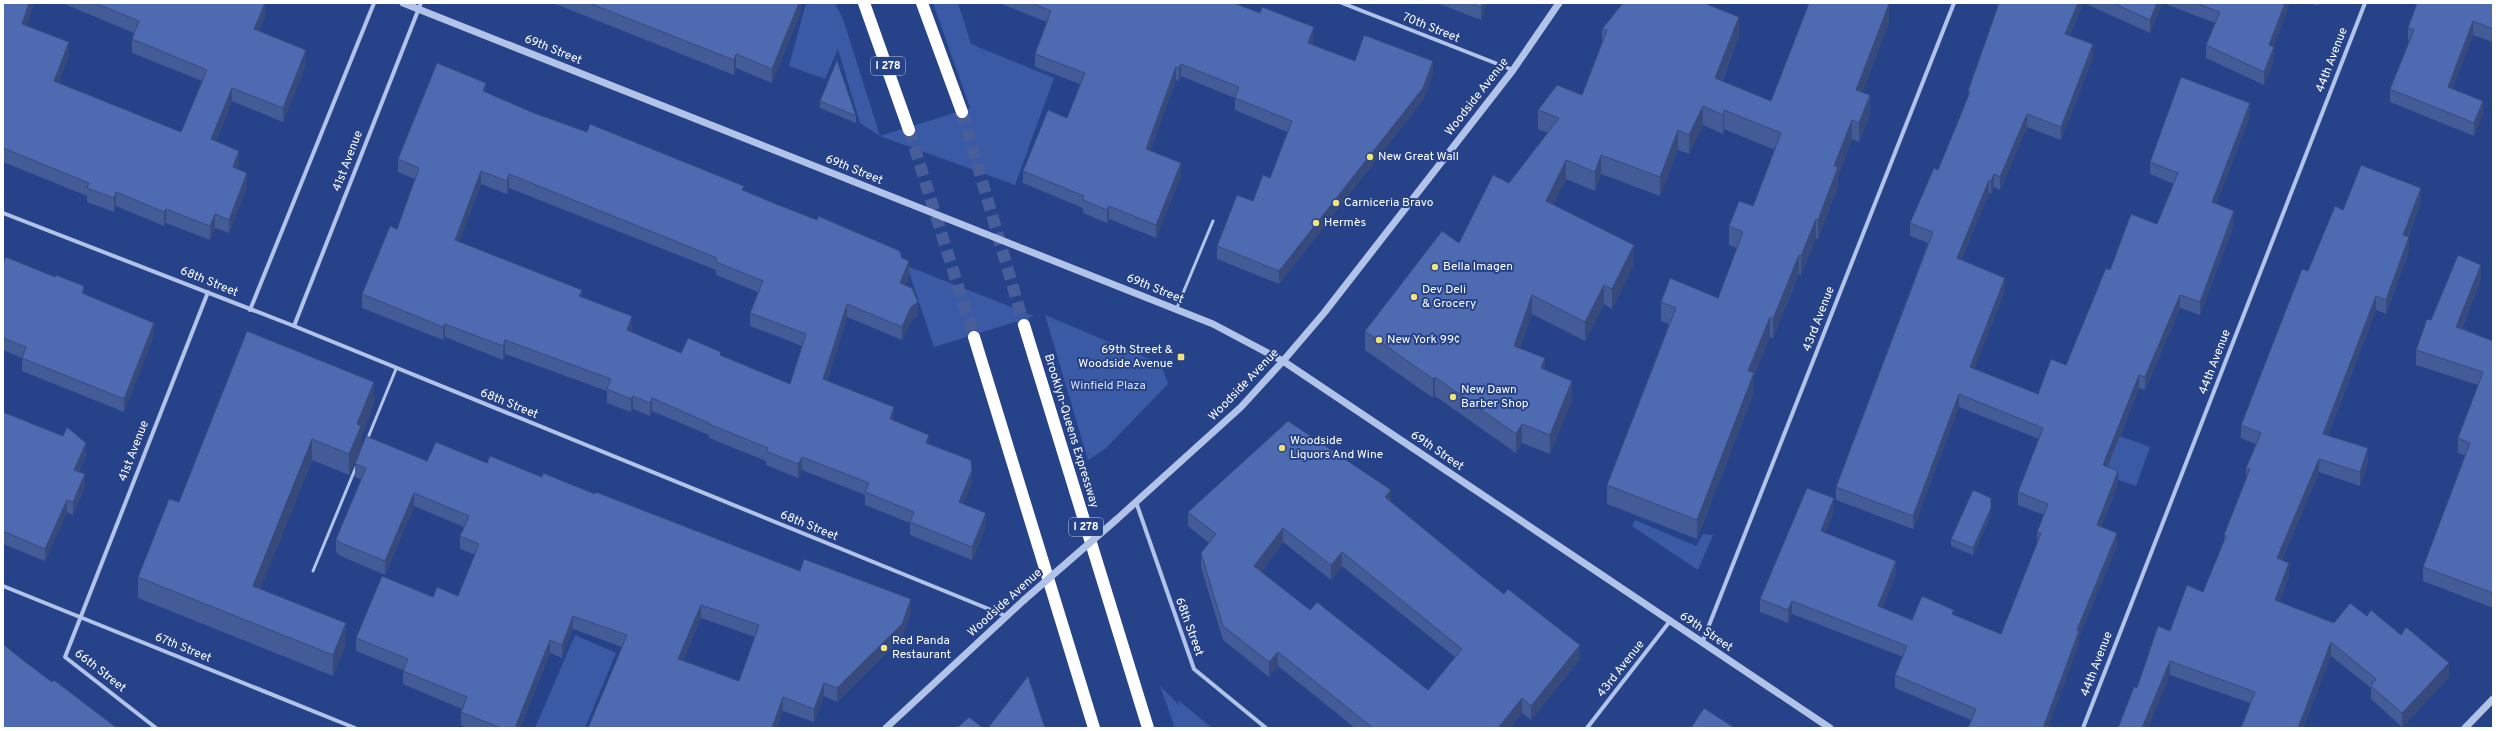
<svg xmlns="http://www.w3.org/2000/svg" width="2496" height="731" viewBox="0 0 2496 731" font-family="Overpass,sans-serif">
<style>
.green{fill:#3a5aa5}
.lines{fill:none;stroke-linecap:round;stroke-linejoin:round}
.motorway-tunnel{stroke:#475e9b;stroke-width:12;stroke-dasharray:12 6;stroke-linecap:butt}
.service{stroke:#b2c3e9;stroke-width:3}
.minor{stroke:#b2c3e9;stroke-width:4}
.tertiary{stroke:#b2c3e9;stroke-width:7}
.motorway{stroke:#fff;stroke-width:12}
.tertiary-bridge{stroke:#b2c3e9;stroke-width:7}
.wall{fill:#435b97;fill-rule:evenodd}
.shaded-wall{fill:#374a7b}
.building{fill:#4e6ab0;stroke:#374a7b;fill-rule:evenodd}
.poi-dot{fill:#f3e277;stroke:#264289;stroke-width:1.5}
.labels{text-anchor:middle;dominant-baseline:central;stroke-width:4;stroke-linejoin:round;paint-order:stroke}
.shield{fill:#264289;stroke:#bec6dc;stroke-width:1}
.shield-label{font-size:11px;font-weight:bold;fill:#fff}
.street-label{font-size:12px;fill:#fff;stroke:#264289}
.poi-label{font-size:12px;fill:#fff;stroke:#264289;text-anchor:start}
.park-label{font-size:12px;fill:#d6e0f7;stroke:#264289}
</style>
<rect width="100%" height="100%" fill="#264289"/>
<!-- green -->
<path class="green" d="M806,3H835L844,22L880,136L970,108L933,3H958L971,44L1054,78L1015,185L880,136L860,123L838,49L825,79L789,66Z
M907,266L1034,316L934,347Z
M1045,315L1161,364L1168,384L1105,449L1088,460Z
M2120,436L2150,447L2136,486L2039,452Z
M1635,520L1696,546L1703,534L1713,535L1698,570L1632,526Z
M575,635L616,653L585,728H535Z
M1160,686L1179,705L1178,700L1212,728H1175Z"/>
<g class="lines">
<!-- motorway-tunnel -->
<path class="motorway-tunnel" d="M962,112L1024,325
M909,130L974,337"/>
<!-- service -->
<path class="service" d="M1176,310L1213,221
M367,440L396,369
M313,571L356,467"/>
<!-- minor -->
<path class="minor" d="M1342,3L1513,70
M3,213L294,326L1006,616
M250,310L374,3
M294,326L421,3
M1136,502L1194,669L1266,728
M3,586L355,728
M1702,643L1954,3
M156,728L65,657L208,292
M1587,728L1670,621
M2083,728L2365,3"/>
<!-- tertiary -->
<path class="tertiary" d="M403,3L1213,324L1283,361L1830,728
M1116,520L1241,407L1283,361L1324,313L1513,70L1559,3
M886,728L1024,600
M2465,728L2493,699"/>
<!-- motorway -->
<path class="motorway" d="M864,3L909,130
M922,3L962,112
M1024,325L1148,728
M974,337L1094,728"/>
<!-- tertiary-bridge -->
<path class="tertiary-bridge" d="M1024,600L1116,520"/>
</g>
<!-- wall -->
<path class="wall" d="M3,3H34L26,26L69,56L58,83L181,132L202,81L132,53V39L134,33L62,3H266V14L259,31L306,64L283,122L232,101L216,141L239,165L238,169L247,187L229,233L215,228L210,240L166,223L164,226L116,206L114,212L87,202V196L3,162Z
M553,3H801V12L772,83L736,68L734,75Z
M999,3H1234L1314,40L1312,45L1355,61L1433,74L1423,100L1279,284L1217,259V246L1253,201L1270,178L1287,132L1235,110V98L1181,76L1179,81L1176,80L1150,151L1181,176L1156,238L1109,219L1107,223L1083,213V208L1023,183V171L1067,118L1080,84L1035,67V54L1047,22Z
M1437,3H1487L1481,20Z
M1997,3H2083L2070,35L2093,57L2061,140L2027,127L2000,190L1994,187L1991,194L1989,193L1961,260L2005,290L1974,369L2038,394L2066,365L2110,270L2157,224L2174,184L2150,174V162L2250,116L2216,204L2234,224L2200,315L2180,308L2145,390L2139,388L2108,467L2118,484L2101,527L2117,546L2079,637V644L1971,720L1895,688V675L1903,657L1792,614L1788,623L1760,612V599L1834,511L1825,533L1896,574L1882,608L1912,620L1954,615L2001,634L2037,544V532L2044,515L2018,505V492L2039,439L1959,407L1913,529L1836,500V487L1928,243L1910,236V223L1938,170L1968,97V91L1997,10Z
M2084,3H2162L2150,33Z
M2163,3H2290L2273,47L2274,60L2264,85L2206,58V45L2215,23Z
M2310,3H2319L2318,6Z
M2493,3V42L2473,35L2452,89L2483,114L2474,136L2390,102V89L2409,41H2408V28Z
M1889,23L1862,92L1870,114L1859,142L1852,139L1838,176V186L1818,239L1816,238L1801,275L1799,274L1773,338L1770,337L1754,375V392L1697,539L1607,504V485L1669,324L1661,321V302L1718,298L1737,248L1729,245V226L1753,206L1775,150L1724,129L1723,134L1703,125L1689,154L1678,150L1660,196L1601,174L1595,191L1566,179L1553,205L1634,264L1612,309L1604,304L1585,341L1532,314L1520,348L1545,370L1572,400L1550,454L1522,443L1516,453L1435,396L1433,398L1365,350V331L1459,243L1509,183L1548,133L1538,129V110L1582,95L1602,42V29L1739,36L1722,81L1771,101Z
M486,93L534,113L744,190L902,258L909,275L905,285L918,315L911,321L902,340L847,317L827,381L894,421L929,444L972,483L963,504L986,526L972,560L910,535V523L865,505V495L802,470L798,478L766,465V461L709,438V435L652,411L650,416L633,409L631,412L607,403V391L505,354L503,360L445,337L443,340L362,308V294L397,229L415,179L398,172V159ZM481,184L507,194L509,188L716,270V275L758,292L750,313V326L802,346L790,384L721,355L681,353L631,332L632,329L582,297L459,242Z
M820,101L856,116V123L820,108Z
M2421,201L2408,237L2409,251L2386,314L2376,310L2328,435L2368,462L2360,486L2319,472L2282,560L2289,576L2279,602L2334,623L2367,616L2449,677L2402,727L2371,699V688L2331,656L2303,728H2241L2250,703L2170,675L2137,688L2170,631L2203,592L2224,542V535L2246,478V468L2256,444L2241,438V425L2308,271L2343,210Z
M3,263L84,295L154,335L124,412L22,371V358L3,350Z
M2481,279L2462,328L2493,341V608L2423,581V567L2465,455L2458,453V438L2478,385L2416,365V350L2431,320Z
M374,403L361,437V447L349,475L312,460L260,589L346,644L333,676L138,598V577L179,502Z
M3,413L86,455L79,472L85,487L73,515L67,512L45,561L3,544Z
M427,461L487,463L542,477L595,494L800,571L911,612L902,637L837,702L824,696L814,722L783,711L622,647L573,629L562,658L550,653L520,728H467L461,725V712L462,709L403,684V670L356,651V638L433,597L458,596L475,555L460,549V536L464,527L414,506L385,575L341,556L336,552V539L361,479L355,477V464ZM701,618L755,637L739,681L683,660Z
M1391,502L1580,659L1531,720L1522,713L1510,728H1355L1278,666L1269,677L1223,640L1201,567V553L1209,543L1188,526V512ZM1283,542L1331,580L1342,566L1455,657L1428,690L1310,610L1261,572Z
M1991,515L1973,555L1951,546V539Z"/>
<!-- shaded-wall -->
<path class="shaded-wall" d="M29,3H34L22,38V24Z
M265,3H266V14L254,43V29Z
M799,3H801V12L772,83V69Z
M1483,3H1487L1481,20V7Z
M2078,3H2083L2065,46V34Z
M2157,3H2162L2150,33V20Z
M2285,3H2290L2269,58V45Z
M1889,4V23L1856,109V90Z
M1739,17V36L1715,97V78Z
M2473,21V35L2448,100V87Z
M1314,27V40L1308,56V43Z
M69,42V56L54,95V81Z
M2093,44V57L2061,140V127Z
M2274,47V60L2264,85V72Z
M306,50V64L283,122V108Z
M736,54V68L734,75V60Z
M1433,61V74L1423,100L1279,284V271Z
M1181,64V76L1179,81V68Z
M1176,67V80L1146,162V149Z
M486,83V96L483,91Z
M232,88V101L211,153V139Z
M1870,95V114L1859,142V123Z
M2483,101V114L2474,136V123Z
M2250,103V116L2212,215V202Z
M1703,106V125L1689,154V135Z
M1724,110V129L1723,134V115Z
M2027,114V127L2000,190V177Z
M1852,120V139L1838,176V186L1818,239V220L1834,166Z
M1678,130V150L1660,196V177Z
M239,151V165L233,181V167Z
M1601,155V174L1595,191V172Z
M1566,160V179L1546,220V201Z
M1181,163V176L1156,238V225Z
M481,171V184L455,254V240Z
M247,173V187L229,233V220Z
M509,174V188L507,194V181Z
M1994,174V187L1991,194V181Z
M1989,180V193L1957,271V258Z
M2421,188V201L2403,248V235Z
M116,192V206L114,212V198Z
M1109,206V219L1107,223V210Z
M166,209V223L164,226V212Z
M2234,211V224L2200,315V302Z
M215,214V228L210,240V226Z
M1816,219V238L1801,275V256Z
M2409,237V251L2386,314V300Z
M1634,245V264L1612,309V289Z
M1799,255V274L1773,338V319Z
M909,261V275L900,296V283Z
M2481,265V279L2456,341V327Z
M2005,278V290L1970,380V367Z
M1604,285V304L1585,341V322Z
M84,286V299L82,293Z
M582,290V303L579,296Z
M1532,295V314L1514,365V346Z
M2180,295V308L2145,390V377Z
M2376,296V310L2323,447V434Z
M918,302V315L911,321L902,340V327L911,307Z
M847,304V317L823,393V379Z
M632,316V329L627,343V330Z
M1770,317V337L1754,375V392L1697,539V520L1748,371Z
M154,323V335L124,412V399Z
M445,324V337L443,340V327Z
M505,340V354L503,360V346Z
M1545,358V377L1541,368Z
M2139,375V388L2103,478V465Z
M1435,377V396L1433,398V379Z
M1572,381V400L1550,454V435Z
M374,382V403L361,437V447L349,475V454L357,424Z
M1959,394V407L1913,529V516Z
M633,396V409L631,412V399Z
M652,398V411L650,416V403Z
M894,407V421L890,432V419Z
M1522,424V443L1516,453V434Z
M929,435V448L926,443Z
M312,439V460L253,607V586Z
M86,443V455L74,483V470Z
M2368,448V462L2360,486V472Z
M802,457V470L798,478V464Z
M2319,459V472L2277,572V558Z
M972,470V483L959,515V502Z
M2118,471V484L2097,538V525Z
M85,474V487L73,515V502Z
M1391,490V504L1385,497Z
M414,493V506L385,575V561Z
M1834,498V511L1821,544V531Z
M67,500V512L45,561V549Z
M1991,508V515L1973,555V548Z
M986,513V526L972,560V547Z
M1283,528V542L1254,581V566Z
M2117,533V546L2079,637V644L2048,728H2043L2077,630Z
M1342,552V566L1331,580V565Z
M1896,561V574L1878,619V606Z
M2289,563V576L2275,613V600Z
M911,599V612L902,637L837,702V688Z
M1792,601V614L1788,623V610Z
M701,605V618L678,672V659Z
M573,616V629L562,658V645Z
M346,623V644L333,676V655Z
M550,640V653L520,728H515Z
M2331,642V656L2303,728H2298Z
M1580,645V659L1531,720V706Z
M1278,652V666L1269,677V662Z
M2170,661V675L2148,728H2142Z
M2449,663V677L2402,727V713Z
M824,683V696L814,722V709Z
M783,697V711L777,728H772Z
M1522,698V713L1510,728H1498Z"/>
<!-- building -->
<path class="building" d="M3,3H29L22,24L69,42L54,81L181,132L207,70L132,39L139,21L95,3H265L254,29L306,50L283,108L232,88L211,139L239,151L233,167L247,173L229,220L215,214L210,226L166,209L164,212L116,192L114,198L87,188L89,183L3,148Z
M589,3H799L772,69L736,54L734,60Z
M1032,3H1234L1260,13L1262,7L1314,27L1308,43L1355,61L1364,35L1433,61L1423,88L1279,271L1217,246L1237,195L1253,201L1263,175L1270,178L1292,121L1235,98L1239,87L1181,64L1179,68L1176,67L1146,149L1181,163L1156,225L1109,206L1107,210L1083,200L1084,196L1023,171L1048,110L1067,118L1085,73L1035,54L1051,11Z
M1470,3H1483L1481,7Z
M1623,3H1704L1739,17L1715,78L1771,101L1809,3H1886L1889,4L1856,90L1870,95L1859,123L1852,120L1834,166L1838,167L1818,220L1816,219L1801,256L1799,255L1773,319L1770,317L1748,371L1754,373L1697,520L1607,485L1676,308L1661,302L1670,278L1718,298L1743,232L1729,226L1739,201L1753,206L1781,133L1724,110L1723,115L1703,106L1689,135L1678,130L1660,177L1601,155L1595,172L1566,160L1546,201L1634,245L1612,289L1604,285L1585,322L1532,295L1514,346L1545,358L1541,368L1572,381L1550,435L1522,424L1516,434L1435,377L1433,379L1365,331L1442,231L1459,243L1493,175L1509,183L1559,118L1538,110L1557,85L1582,95L1607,30L1602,29Z
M1999,3H2078L2065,34L2093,44L2061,127L2027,114L2000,177L1994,174L1991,181L1989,180L1957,258L2005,278L1970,367L2038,394L2051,359L2066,365L2106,268L2110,270L2131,214L2157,224L2178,173L2150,162L2181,77L2250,103L2212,202L2234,211L2200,302L2180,295L2145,377L2139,375L2103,465L2118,471L2097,525L2117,533L2077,630L2079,631L2043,728H1968L1976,709L1895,675L1907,646L1792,601L1788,610L1760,599L1807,488L1834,498L1821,531L1896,561L1878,606L1912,620L1922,596L1954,610L1952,614L2001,634L2041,533L2037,532L2048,504L2018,492L2043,428L1959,394L1913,516L1836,487L1933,232L1910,223L1934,168L1938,170L1970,92L1968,91Z
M2113,3H2157L2150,20Z
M2196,3H2285L2269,45L2274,47L2264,72L2206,45L2220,12Z
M2417,3H2493V29L2473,21L2448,87L2483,101L2474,123L2390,89L2414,30L2408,28Z
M837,60L856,116L820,101Z
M437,63L486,83L483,91L534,113L587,132L590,124L744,186L742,190L771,202L817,220L818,216L900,251L902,258L909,261L900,283L912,288L918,302L911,307L902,327L847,304L823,379L894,407L890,419L929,435L926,443L971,460L972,470L959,502L986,513L972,547L910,522L914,512L865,492L869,483L802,457L798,464L766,451L768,448L709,424V423L652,398L650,403L633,396L631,399L607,389L611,379L505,340L503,346L445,324L443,327L362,294L390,226L397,229L419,168L398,159ZM481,171L507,181L509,174L717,258L716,262L763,281L750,313L806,334L790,384L720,355L721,352L688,338L681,353L627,330L632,316L579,296L582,290L455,240Z
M2361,165L2421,188L2403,235L2409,237L2386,300L2376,296L2323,434L2368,448L2360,472L2319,459L2277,558L2289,563L2275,600L2334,623L2350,603L2367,616L2371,610L2401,635L2406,627L2449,663L2402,713L2371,686L2376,679L2331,642L2298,728H2241L2255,692L2170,661L2142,728H2118L2134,687L2137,688L2158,626L2170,631L2187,585L2203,592L2226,536L2224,535L2250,469L2246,468L2261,433L2241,425L2302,269L2308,271L2335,206L2343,210Z
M2458,255L2481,265L2456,327L2493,341V593L2423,567L2470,443L2458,438L2483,372L2416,350L2427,319L2431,320Z
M6,257L55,277L56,275L84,286L82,293L154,323L124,399L22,358L26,347L3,338V263Z
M247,331L374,382L357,424L361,426L349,454L312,439L253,586L346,623L333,655L138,577L169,499L179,502Z
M3,412L63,436L67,427L86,443L74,470L85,474L73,502L67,500L45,549L3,531Z
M1288,421L1391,490L1385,497L1481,576L1504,594L1508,589L1580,645L1531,706L1522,698L1498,728H1373L1278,652L1269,662L1223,626L1201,553L1216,534L1188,512ZM1283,528L1331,565L1342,552L1462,649L1428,690L1317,602L1310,610L1254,566Z
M366,436L427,461L436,442L487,463L490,456L542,477L543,473L595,494L596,492L800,571L804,559L911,599L902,624L837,688L824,683L814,709L783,697L772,728H588L627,635L573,616L562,645L550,640L515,728H501L461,712L467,697L403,671L408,659L356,638L382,576L433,597L437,587L458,596L479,544L460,536L469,516L414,493L385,561L341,543L336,539L366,468L355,464ZM701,605L759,625L739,681L678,659Z
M1973,490L1991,498V508L1973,548L1951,539Z
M3,644L24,661L52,682L54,680L117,728H3Z
M1028,676L1045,728H988Z
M1704,708L1733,727L1732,728H1691Z
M969,717L983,728H957Z"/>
<!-- markers -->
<g class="poi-dot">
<circle cx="1370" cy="157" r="4"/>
<circle cx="1336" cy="203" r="4"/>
<circle cx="1316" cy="223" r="4"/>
<circle cx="1435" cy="267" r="4"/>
<circle cx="1414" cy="297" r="4"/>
<circle cx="1379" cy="340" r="4"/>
<rect x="1177" y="353" width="8" height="8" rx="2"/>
<circle cx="1453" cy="397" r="4"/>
<circle cx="1282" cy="448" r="4"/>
<circle cx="884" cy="648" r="4"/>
</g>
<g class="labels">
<!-- shield labels -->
<g class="shield">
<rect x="871" y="57" width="34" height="18" rx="3"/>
<rect x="1069" y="518" width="34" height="18" rx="3"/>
</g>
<g class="shield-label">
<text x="888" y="66">I 278</text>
<text x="1086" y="527">I 278</text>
</g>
<!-- street labels -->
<g class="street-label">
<text transform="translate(1431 28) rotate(22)">70th Street</text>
<text transform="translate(553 50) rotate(22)">69th Street</text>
<text transform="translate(2332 60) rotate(-69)">44th Avenue</text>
<text transform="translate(1477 97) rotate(-52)">Woodside Avenue</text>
<text transform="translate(348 161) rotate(-69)">41st Avenue</text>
<text transform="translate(854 170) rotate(22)">69th Street</text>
<text transform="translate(209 282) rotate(22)">68th Street</text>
<text transform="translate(1155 289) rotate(22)">69th Street</text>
<text transform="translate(1819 319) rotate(-69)">43rd Avenue</text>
<text transform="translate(2215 362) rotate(-69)">44th Avenue</text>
<text transform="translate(1244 385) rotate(-46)">Woodside Avenue</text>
<text transform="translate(509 404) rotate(22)">68th Street</text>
<text transform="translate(1071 431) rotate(73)">Brooklyn-Queens Expressway</text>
<text transform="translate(134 451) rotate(-69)">41st Avenue</text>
<text transform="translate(1437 451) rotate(34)">69th Street</text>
<text transform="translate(809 526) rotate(22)">68th Street</text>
<text transform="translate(1005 603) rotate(-42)">Woodside Avenue</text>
<text transform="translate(1189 627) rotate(70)">68th Street</text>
<text transform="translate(1706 632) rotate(34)">69th Street</text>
<text transform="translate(183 648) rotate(22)">67th Street</text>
<text transform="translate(2097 664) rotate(-69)">44th Avenue</text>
<text transform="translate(1621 669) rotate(-52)">43rd Avenue</text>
<text transform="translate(100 671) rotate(38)">66th Street</text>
</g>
<!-- poi labels -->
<g class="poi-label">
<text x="1378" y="157">New Great Wall</text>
<text x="1344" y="203">Carniceria Bravo</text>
<text x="1324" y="223">Hermès</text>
<text x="1443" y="267">Bella Imagen</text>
<text x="1422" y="290">Dev Deli<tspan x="1422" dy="14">&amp; Grocery</tspan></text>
<text x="1387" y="340">New York 99¢</text>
<text x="1173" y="350" text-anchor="end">69th Street &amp;<tspan x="1173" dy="14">Woodside Avenue</tspan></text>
<text x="1461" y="390">New Dawn<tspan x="1461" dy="14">Barber Shop</tspan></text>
<text x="1290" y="441">Woodside<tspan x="1290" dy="14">Liquors And Wine</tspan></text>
<text x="892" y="641">Red Panda<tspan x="892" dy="14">Restaurant</tspan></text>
</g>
<!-- park labels -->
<g class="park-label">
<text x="1108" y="386">Winfield Plaza</text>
</g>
</g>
<!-- border -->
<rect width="2496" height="731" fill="none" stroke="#ffffff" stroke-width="8"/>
</svg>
